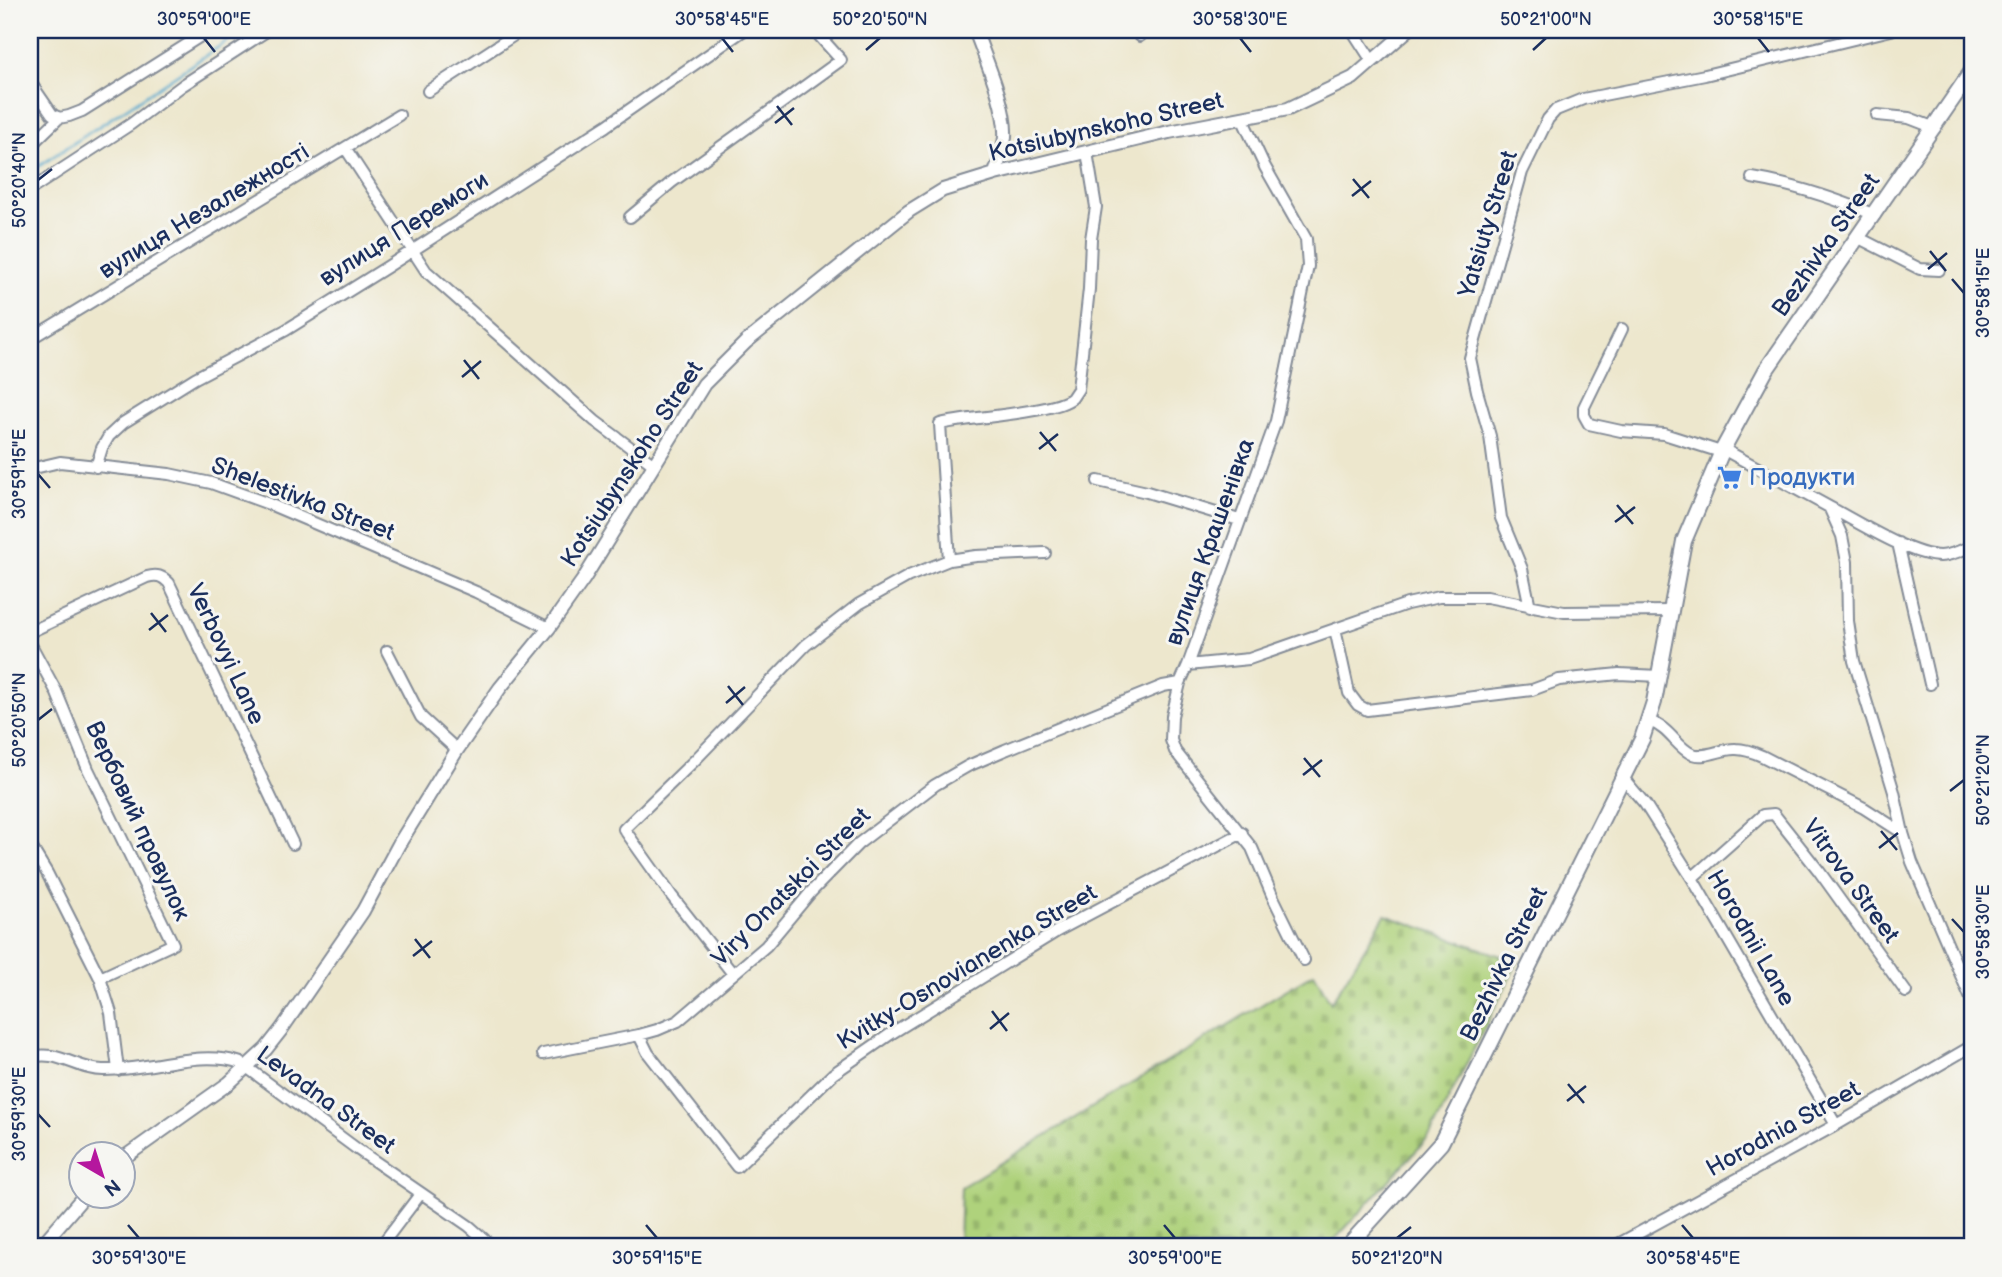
<svg xmlns="http://www.w3.org/2000/svg" width="2002" height="1277" viewBox="0 0 2002 1277" font-family="'Balsamiq Sans',sans-serif">
<style>
.cemetery{fill:url(#cemetery-stones);stroke:#65806c;stroke-width:2}
.lines{fill:none;stroke-linecap:round;stroke-linejoin:round}
.stream{stroke:#51a8ce;stroke-width:2.5}
.minor-casing{stroke:#848b96;stroke-width:14}
.tertiary-casing{stroke:#848b96;stroke-width:16}
.secondary-casing{stroke:#848b96;stroke-width:18}
.minor{stroke:#fff;stroke-width:10}
.tertiary{stroke:#fff;stroke-width:12}
.secondary{stroke:#fff;stroke-width:14}
.ticks{fill:none;stroke:#1b2f5e;stroke-width:2.5}
.labels{text-anchor:middle;dominant-baseline:central;stroke-width:6;stroke-linejoin:round;paint-order:stroke}
.street-label{font-size:24px;fill:#1b2f5e;stroke:#f6f6f2}
.shop-label{font-size:24px;fill:#366cbe;stroke:#f6f6f2;text-anchor:start}
.neatline{fill:none;stroke:#1b2f5e;stroke-width:2.5}
.ticks-label{font-size:18px;text-anchor:middle;fill:#1b2f5e}
</style>
<defs>
<pattern id="cemetery-stones" width="16" height="16" patternUnits="userSpaceOnUse" patternTransform="scale(1.75)"><rect width="16" height="16" fill="#afd27b"/><path d="M2 7V4a2 2 0 0 1 4 0v3zM10 15v-3a2 2 0 0 1 4 0v3z" fill="#96b56d"/></pattern>
</defs>
<rect width="100%" height="100%" fill="#f6f6f2"/>
<filter id="ink" filterUnits="userSpaceOnUse"><feTurbulence type="fractalNoise" baseFrequency=".0143" numOctaves="2"/><feDisplacementMap in="SourceGraphic" scale="14" xChannelSelector="R" yChannelSelector="G"/><feConvolveMatrix kernelMatrix="1 2 1 2 8 2 1 2 1" color-interpolation-filters="sRGB"/></filter>
<filter id="wash" filterUnits="userSpaceOnUse"><feTurbulence type="fractalNoise" baseFrequency=".00686" numOctaves="4" result="noise"/><feDisplacementMap in="SourceGraphic" scale="28" xChannelSelector="R" yChannelSelector="G"/><feGaussianBlur stdDeviation="1.57" result="paint"/><feColorMatrix in="noise" values="0 0 0 0 0 0 0 0 0 0 0 0 0 0 0 0 0 1.4 0 .05"/><feComposite in="paint" operator="in"/></filter>
<g filter="url(#wash)">
<rect width="100%" height="100%" fill="#ede7cd"/>
<!-- cemetery -->
<path class="cemetery" d="M1385,915L1518,962L1430,1136L1328,1247H965L959,1243L961,1187L1314,973L1331,1003Z"/>
<g class="lines">
<!-- stream -->
<path class="stream" d="M30,172L244,30"/>
</g>
</g>
<g filter="url(#ink)">
<g class="lines">
<defs>
<path id="minor" d="M1137,30L1140,36
M1352,30L1372,61
M30,82L52,114L59,118
M428,91L522,30
M1877,115L1909,118L1935,128
M1242,118L1265,167L1306,239L1308,266L1276,421L1188,665L1180,683L1172,716L1171,740L1175,751L1252,848L1272,895L1304,960
M30,146L59,118L69,116L82,111L210,30
M346,149L426,271L595,421L654,465
M1752,178C1796,185 1834,198 1875,215
M30,190L131,124L183,85L268,30
M630,217L672,182L841,60L814,30
M1859,238L1920,269L1939,270
M1622,329L1584,407V415L1589,424L1621,431L1664,434L1721,452
M30,339L399,115
M1723,449L1829,507L1842,536L1847,562L1848,621L1854,661L1894,792L1903,833L1912,862L1972,1001
M96,467L102,448L109,436L123,423L195,378L286,330L387,267L606,126L744,30
M30,469L60,462L169,474L211,483L269,504L476,592L549,628
M1098,481L1147,492L1239,520
M1829,507C1856,521 1911,556 1940,556C1951,556 1962,550 1972,546
M1898,543L1930,684
M949,560L976,556L1045,553
M1530,607L1522,569L1501,518L1490,436L1477,391L1470,358L1522,172L1548,119L1556,110L1583,99L1705,75L1891,30
M1335,629L1349,693L1358,705L1367,710L1532,690L1559,680L1619,674L1659,676
M30,632L147,577C157,574 162,576 169,583L293,844
M30,643L56,691L88,769L173,944L100,978
M387,651L421,717L457,750
M1188,665L1249,659L1407,604L1439,597H1487L1564,612L1671,611
M1649,721C1670,728 1677,748 1692,754C1706,759 1722,748 1736,749C1745,749 1753,752 1762,756L1864,808L1903,833
M1623,778L1645,804L1692,878L1836,1125
M30,845L47,873L100,978L111,1013L118,1070
M1692,878L1763,815L1774,814L1819,871L1906,992
M1958,968L1972,961
M733,974L671,895L624,829L695,760L806,645L859,604L909,576L949,560L940,424C967,417 1055,413 1072,398C1074,395 1076,392 1078,389L1089,289L1091,239L1096,207L1087,152
M639,1035L648,1053L737,1167L833,1074L892,1033L1059,930L1242,833
M543,1054L639,1035L657,1030L678,1021L766,946L811,892L858,844L935,785L968,766L1005,750L1163,686L1180,683
M30,1056C37,1056 44,1055 51,1056C69,1059 84,1070 103,1070C148,1071 199,1049 241,1063L357,1149L469,1226L493,1247
M380,1247L421,1193
M1613,1247L1836,1125L1972,1046"/>
<path id="tertiary" d="M975,30C985,58 1007,107 1005,137C1004,149 998,162 995,174
M122,1159L229,1083L266,1049L281,1030L363,911L399,844L457,750L500,688L549,628L583,580L704,384L746,342L909,211L943,190L995,174L1169,132L1288,109L1353,78L1408,30
M40,1247L84,1196"/>
<path id="secondary" d="M1347,1247L1441,1143L1642,739L1654,702L1684,541L1723,449L1766,370L1972,71"/>
</defs>
<!-- minor casing -->
<use href="#minor" class="minor-casing"/>
<!-- tertiary casing -->
<use href="#tertiary" class="tertiary-casing"/>
<!-- secondary casing -->
<use href="#secondary" class="secondary-casing"/>
<!-- minor -->
<use href="#minor" class="minor"/>
<!-- tertiary -->
<use href="#tertiary" class="tertiary"/>
<!-- secondary -->
<use href="#secondary" class="secondary"/>
</g>
</g>
<!-- ticks -->
<path class="ticks" d="M204,38L215,52M722,38L733,52M1240,38L1251,52M1758,38L1769,52M866,50L880,38M1533,50L1546,38M777,106L792,125M775,123L794,108M1353,179L1369,198M38,180L52,169M1352,196L1371,181M1930,251L1946,271M1928,269L1947,253M1952,279L1964,293M464,360L479,379M462,377L481,361M1040,432L1056,451M1039,449L1058,434M38,474L50,488M1617,505L1633,524M1615,522L1635,507M151,613L166,632M149,630L168,615M728,686L743,705M726,703L745,687M38,720L52,709M1304,758L1320,777M1303,775L1322,760M1950,791L1964,780M1881,831L1897,850M1879,848L1898,833M1952,919L1964,932M415,939L430,958M413,956L432,941M992,1011L1007,1031M990,1029L1009,1013M1568,1084L1584,1103M1567,1101L1586,1086M38,1114L50,1127M128,1225L139,1238M646,1225L657,1238M1164,1225L1175,1238M1682,1225L1693,1238M1397,1238L1411,1227"/>
<!-- icons -->
<defs>
<symbol id="supermarket-bare" viewBox="-9 -9 18 18"><path d="M-6-5.5h2.5l.6 2H6L4.5 2H-2.5L-4.4-4H-6ZM-1.5 3.2a1.3 1.3 0 1 0 .1 0ZM3 3.2a1.3 1.3 0 1 0 .1 0Z" fill="#3f7fe0" stroke="#f6f6f2" stroke-width="2.5" paint-order="stroke"/></symbol>
</defs>
<g fill-rule="evenodd">
<use href="#supermarket-bare" x="1712" y="460" width="35" height="35"/>
</g>
<g class="labels">
<!-- street labels -->
<g class="street-label">
<text transform="translate(1106 127) rotate(-13)">Kotsiubynskoho Street</text>
<text transform="translate(204 211) rotate(-31)">вулиця Незалежності</text>
<text transform="translate(1488 224) rotate(-73)">Yatsiuty Street</text>
<text transform="translate(404 229) rotate(-32)">вулиця Перемоги</text>
<text transform="translate(1826 245) rotate(-55)">Bezhivka Street</text>
<text transform="translate(632 464) rotate(-57)">Kotsiubynskoho Street</text>
<text transform="translate(303 499) rotate(21)">Shelestivka Street</text>
<text transform="translate(1210 542) rotate(-70)">вулиця Крашенівка</text>
<text transform="translate(226 654) rotate(65)">Verbovyi Lane</text>
<text transform="translate(138 821) rotate(65)">Вербовий провулок</text>
<text transform="translate(1851 881) rotate(54)">Vitrova Street</text>
<text transform="translate(791 887) rotate(-45)">Viry Onatskoi Street</text>
<text transform="translate(1751 938) rotate(60)">Horodnii Lane</text>
<text transform="translate(1504 964) rotate(-64)">Bezhivka Street</text>
<text transform="translate(967 967) rotate(-31)">Kvitky-Osnovianenka Street</text>
<text transform="translate(326 1100) rotate(36)">Levadna Street</text>
<text transform="translate(1783 1129) rotate(-29)">Horodnia Street</text>
</g>
<!-- shop labels -->
<g class="shop-label">
<text x="1749" y="477">Продукти</text>
</g>
</g>
<!-- margin -->
<rect width="2002" height="1277" fill="none" stroke="#f6f6f2" stroke-width="77"/>
<!-- north arrow -->
<g transform="translate(102 1175) rotate(141)"><circle r="33" fill="#f6f6f2" stroke="#9ea6b7" stroke-width="2"/>
<path d="M0-5L12 26L0 18L-12 26Z" fill="#b5179e"/>
<text y="-10" font-size="19" font-weight="bold" text-anchor="middle" fill="#1b2f5e">N</text>
</g>
<rect x="38" y="38" width="1926" height="1200" class="neatline"/>
<g class="ticks-label">
<text x="204" y="25">30°59'00"E</text>
<text x="722" y="25">30°58'45"E</text>
<text x="880" y="25">50°20'50"N</text>
<text x="1240" y="25">30°58'30"E</text>
<text x="1546" y="25">50°21'00"N</text>
<text x="1758" y="25">30°58'15"E</text>
<text transform="translate(19 180) rotate(-90)" y="6">50°20'40"N</text>
<text transform="translate(1983 293) rotate(-90)" y="6">30°58'15"E</text>
<text transform="translate(19 474) rotate(-90)" y="6">30°59'15"E</text>
<text transform="translate(19 720) rotate(-90)" y="6">50°20'50"N</text>
<text transform="translate(1983 780) rotate(-90)" y="6">50°21'20"N</text>
<text transform="translate(1983 932) rotate(-90)" y="6">30°58'30"E</text>
<text transform="translate(19 1114) rotate(-90)" y="6">30°59'30"E</text>
<text x="139" y="1264">30°59'30"E</text>
<text x="657" y="1264">30°59'15"E</text>
<text x="1175" y="1264">30°59'00"E</text>
<text x="1397" y="1264">50°21'20"N</text>
<text x="1693" y="1264">30°58'45"E</text>
</g>
</svg>
